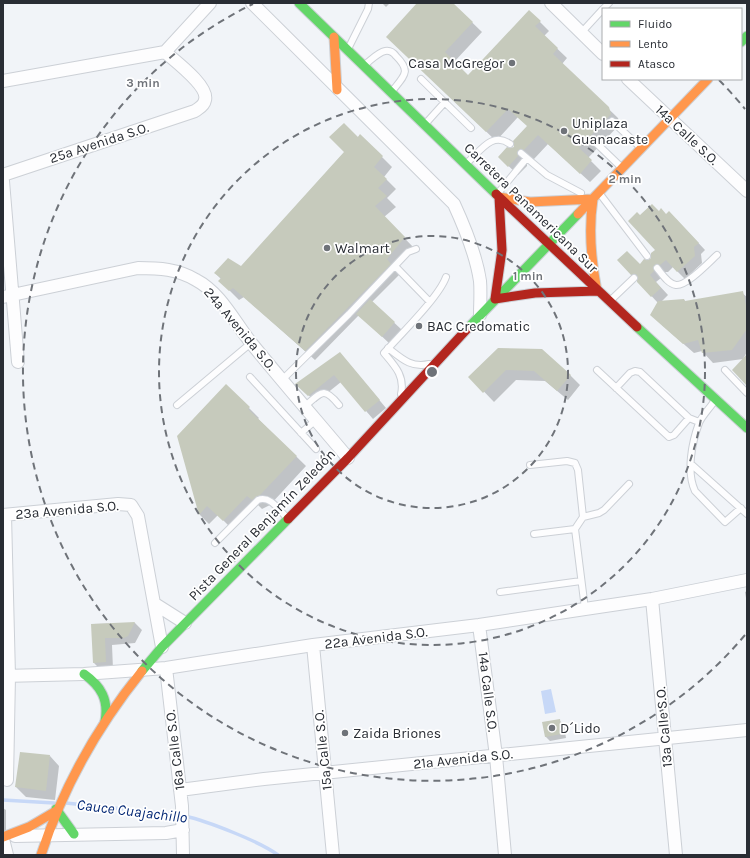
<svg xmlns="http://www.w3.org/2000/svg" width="750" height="858" viewBox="0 0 750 858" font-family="Karla,sans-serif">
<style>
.water{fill:#c7d8f7}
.shadow{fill:#0003}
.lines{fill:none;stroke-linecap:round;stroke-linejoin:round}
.stream{stroke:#c7d8f7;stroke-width:3.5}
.building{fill:#c6cabc}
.lane-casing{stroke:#ccd0d6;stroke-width:8}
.street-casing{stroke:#ccd0d6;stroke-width:14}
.fast-casing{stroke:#ccd0d6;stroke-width:11}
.slow-casing{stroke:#ccd0d6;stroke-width:11}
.jam-casing{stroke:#ccd0d6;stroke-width:11}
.lane{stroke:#fdfdfe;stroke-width:6}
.street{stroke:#fdfdfe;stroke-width:12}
.fast{stroke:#63d668;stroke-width:9}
.slow{stroke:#ff974d;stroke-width:9}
.jam{stroke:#b3261e;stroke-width:9}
.ring{fill:none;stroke:#6f7379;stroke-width:2;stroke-dasharray:7 5}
.poi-dot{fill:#6f7379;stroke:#fff;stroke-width:1.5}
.labels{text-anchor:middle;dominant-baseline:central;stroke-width:3.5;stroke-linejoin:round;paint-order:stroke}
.poi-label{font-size:14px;fill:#292d34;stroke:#fff;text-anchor:start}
.street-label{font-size:14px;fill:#292d34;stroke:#fff}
.water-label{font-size:15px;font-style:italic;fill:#052976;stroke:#fff}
.centre{fill:#6f7379;stroke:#fff;stroke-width:2}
.ring-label{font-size:12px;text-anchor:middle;font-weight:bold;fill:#6f7379;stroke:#fff;stroke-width:3.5;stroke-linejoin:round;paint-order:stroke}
</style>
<rect width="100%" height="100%" fill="#f1f4f8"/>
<!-- water -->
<path class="water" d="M551,689L556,712L545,714L541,691Z"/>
<!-- shadow -->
<path class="shadow" d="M382,3H390L386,7Z
M419,3H452L482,32L454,62L468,76L529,11L549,31L544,36L567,58L562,64L618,118L620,124L588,158L601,171L590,182L548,144L534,159H527V166L518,175L499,157L515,147L528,126L518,117L496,141L397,46Z
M360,135L392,167L384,177L396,189L387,198L396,207L384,217L414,248L396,269L400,274L372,302L402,330L390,344L359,315L315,360L244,297L239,300L220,281L221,279L215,273L241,267Z
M659,212L676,219L705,250L701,254L702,263L685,279L673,267L668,272H661V278L656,282L668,295L661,302L684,300L686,302L742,293L747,297V352L743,359L713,363L702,351L694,353L662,325L658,303L631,274L652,259L656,250L640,217Z
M499,349L570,375L580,385L568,400L545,381L516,380L494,402L470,377Z
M340,353L386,408L373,419L341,382L316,402L304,391Z
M226,385L259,418L258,419L306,466L270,505L262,509L258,505L233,530L218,515L209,524L200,515L178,436Z
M747,591V604L745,592Z
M135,623L142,630L135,643L112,645L113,669L101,670L94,663L92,624Z
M559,720L564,725L566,738L550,741L545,736Z
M50,756L59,766L55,800L26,797L16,787Z
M3,808L6,810V832L3,833Z"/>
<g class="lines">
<!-- stream -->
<path class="stream" d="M3,800L54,803
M66,803L179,815
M185,816C207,821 261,842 278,855"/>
</g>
<!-- building -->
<path class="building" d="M417,3H453L473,22L445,52L468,75L529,10L541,21L535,26L558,48L553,54L609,107L611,114L579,148L592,160L580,174L538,135L524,150H518V156L508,167L498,157L507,147L510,148L514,147L513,141L527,126L508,109L486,132L386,37Z
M344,123L358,137L360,134L383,156L374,167L387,179L378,188L387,196L375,206L405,237L387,259L391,264L305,351L233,288L229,291L218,281L221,278L214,273L228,258L241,266L344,152L329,137Z
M652,204L659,211L661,208L666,214L669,211L699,243L694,247L695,256L677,272L666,260L660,265H654V271L650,275L661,288L651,297L637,282V275L635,274L631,275L617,260L627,251L640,264L644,259L648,260L651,258V253L655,250L628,221L637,212L640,215Z
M743,291L747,310V329L732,350L702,353L698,340L683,344L650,315L658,301L684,299L685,301Z
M370,299L395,322L382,337L356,314Z
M498,348L542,349L571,375L557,391L534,371L506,370L483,393L468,377Z
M340,352L380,400L365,412L334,375L308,396L295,384Z
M747,354V386L732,370Z
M226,384L250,407L248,409L297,456L260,495L252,500L247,496L223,521L207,506L199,515L177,436Z
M135,622L128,636L124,638H105L106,662L93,663L91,624Z
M560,719L562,734L545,737L542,722Z
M20,752L50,755L46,791L15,787Z"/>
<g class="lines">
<defs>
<path id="lane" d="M603,9L609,3
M581,33L603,9
M349,47L368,9L369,3
M367,63C372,59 379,52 385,51C390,50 393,52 396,56C411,71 405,75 393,90
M421,79L471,128
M612,121L640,147
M427,122L445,102
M593,140L621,167
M521,153L547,175L581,193
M468,162C481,150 493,131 510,144
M499,192L526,159
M600,194L647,256
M395,266L429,301
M657,268C662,274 668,284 676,285C687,286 709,262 717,255
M612,299L634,278
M388,348C402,359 411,368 429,364
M597,370L669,437L674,435L689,418
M725,370L747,393
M250,377L316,449
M282,380L349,314L408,252L416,249
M616,388L630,373L635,371L640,372L689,418L699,422
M401,394C405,376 395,366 384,353C400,335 439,297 446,277
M713,403C709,409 702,416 699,423C692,442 686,472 695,491L725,522L741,508
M177,405L251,343
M304,407C321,393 323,385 339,405
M301,433L316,420
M691,464L747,514
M530,465L567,461L575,463L578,470L583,517L575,529L585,609
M583,517L599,513L604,510L629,484
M534,534L575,529
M215,543L258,500C270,495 279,510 287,518
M500,592L581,581"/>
<path id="street" d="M252,3L454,204C465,228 476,254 480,281C481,292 480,304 480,315
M551,3L603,54
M628,79L747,191
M3,81L165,52L210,3
M3,175L195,111C199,108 204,106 205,100C209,86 175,61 165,52
M3,181L18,362
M3,297L138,268C159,268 178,269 196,280C221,293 235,323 252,344C283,382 316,420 348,458
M3,515L118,504L131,505L138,516L162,647
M5,515L9,676L7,780
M652,599L676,855
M155,604L185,623
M479,625L496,756L505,855
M313,645L333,855
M166,668L182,806L183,855
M3,676L84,674L166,668L313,645L479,625L585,609L652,599L747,580
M180,790L264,779L747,730
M15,836L166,833L183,830
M3,839L7,855"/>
<path id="fast" d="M299,3L496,194
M741,42L747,36
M637,327L747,428
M468,328L578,214
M142,671L162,647L288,519
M84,674C101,686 109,700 105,721
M56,809L74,834"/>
<path id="slow" d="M334,37L337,90
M499,197L530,202L593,199C588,231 591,260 597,291
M578,214L708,79
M3,837L29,827L56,811
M41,855C63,787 97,727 142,671"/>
<path id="jam" d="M496,194L637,327
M499,197L502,250L495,299L535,293L597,291
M288,519L348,458L468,328"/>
</defs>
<!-- lane casing -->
<use href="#lane" class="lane-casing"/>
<!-- street casing -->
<use href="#street" class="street-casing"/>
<!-- fast casing -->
<use href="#fast" class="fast-casing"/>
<!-- slow casing -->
<use href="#slow" class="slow-casing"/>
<!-- jam casing -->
<use href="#jam" class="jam-casing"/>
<!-- lane -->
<use href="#lane" class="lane"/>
<!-- street -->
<use href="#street" class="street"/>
<!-- fast -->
<use href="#fast" class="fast"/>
<!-- slow -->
<use href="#slow" class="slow"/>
<!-- jam -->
<use href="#jam" class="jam"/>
</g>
<!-- distance rings -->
<g class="ring">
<circle cx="432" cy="372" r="136"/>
<circle cx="432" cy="372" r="273"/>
<path d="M745 635A409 409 0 1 1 253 4M719 80A409 409 0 0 1 745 109"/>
</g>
<!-- markers -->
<g class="poi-dot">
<circle cx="512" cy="63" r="4"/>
<circle cx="564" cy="131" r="4"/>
<circle cx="327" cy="248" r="4"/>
<circle cx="419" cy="326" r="4"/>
<circle cx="552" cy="728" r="4"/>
<circle cx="345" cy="733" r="4"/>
</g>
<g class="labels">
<!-- poi labels -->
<g class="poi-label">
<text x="504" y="63" text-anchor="end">Casa McGregor</text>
<text x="572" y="123">Uniplaza<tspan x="572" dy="16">Guanacaste</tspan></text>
<text x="335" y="248">Walmart</text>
<text x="427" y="326">BAC Credomatic</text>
<text x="560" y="728">D´Lido</text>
<text x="353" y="733">Zaida Briones</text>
</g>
<!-- street labels -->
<g class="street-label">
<text transform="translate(687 135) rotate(43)">14a Calle S.O.</text>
<text transform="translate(99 143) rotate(-18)">25a Avenida S.O.</text>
<text transform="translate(531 208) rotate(44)">Carretera Panamericana Sur</text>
<text transform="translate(240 329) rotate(50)">24a Avenida S.O.</text>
<text transform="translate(67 510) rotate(-5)">23a Avenida S.O.</text>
<text transform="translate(262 525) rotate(-46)">Pista General Benjamín Zeledón</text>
<text transform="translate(376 638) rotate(-7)">22a Avenida S.O.</text>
<text transform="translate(488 692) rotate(83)">14a Calle S.O.</text>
<text transform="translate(664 727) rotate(-95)">13a Calle S.O.</text>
<text transform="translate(175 750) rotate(-97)">16a Calle S.O.</text>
<text transform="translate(323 750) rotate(-96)">15a Calle S.O.</text>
<text transform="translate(463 759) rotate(-6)">21a Avenida S.O.</text>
</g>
<!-- water labels -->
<g class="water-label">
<text transform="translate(132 811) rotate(7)">Cauce Cuajachillo</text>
</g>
</g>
<circle cx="432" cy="372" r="6" class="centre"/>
<g class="ring-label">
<text x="143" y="87">3 min</text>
<text x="625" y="183">2 min</text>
<text x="528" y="280">1 min</text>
</g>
<!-- border -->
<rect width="750" height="858" fill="none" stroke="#292d34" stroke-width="8"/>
<!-- legend -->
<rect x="602" y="8" width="140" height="72" fill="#ffffff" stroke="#a9abae"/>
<rect x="610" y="21" width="20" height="6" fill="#63d668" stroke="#a9abae"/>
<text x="638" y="28" font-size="12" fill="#292d34">Fluido</text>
<rect x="610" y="41" width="20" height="6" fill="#ff974d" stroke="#a9abae"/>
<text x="638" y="48" font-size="12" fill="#292d34">Lento</text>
<rect x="610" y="61" width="20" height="6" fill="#b3261e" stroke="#a9abae"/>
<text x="638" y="68" font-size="12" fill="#292d34">Atasco</text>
</svg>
